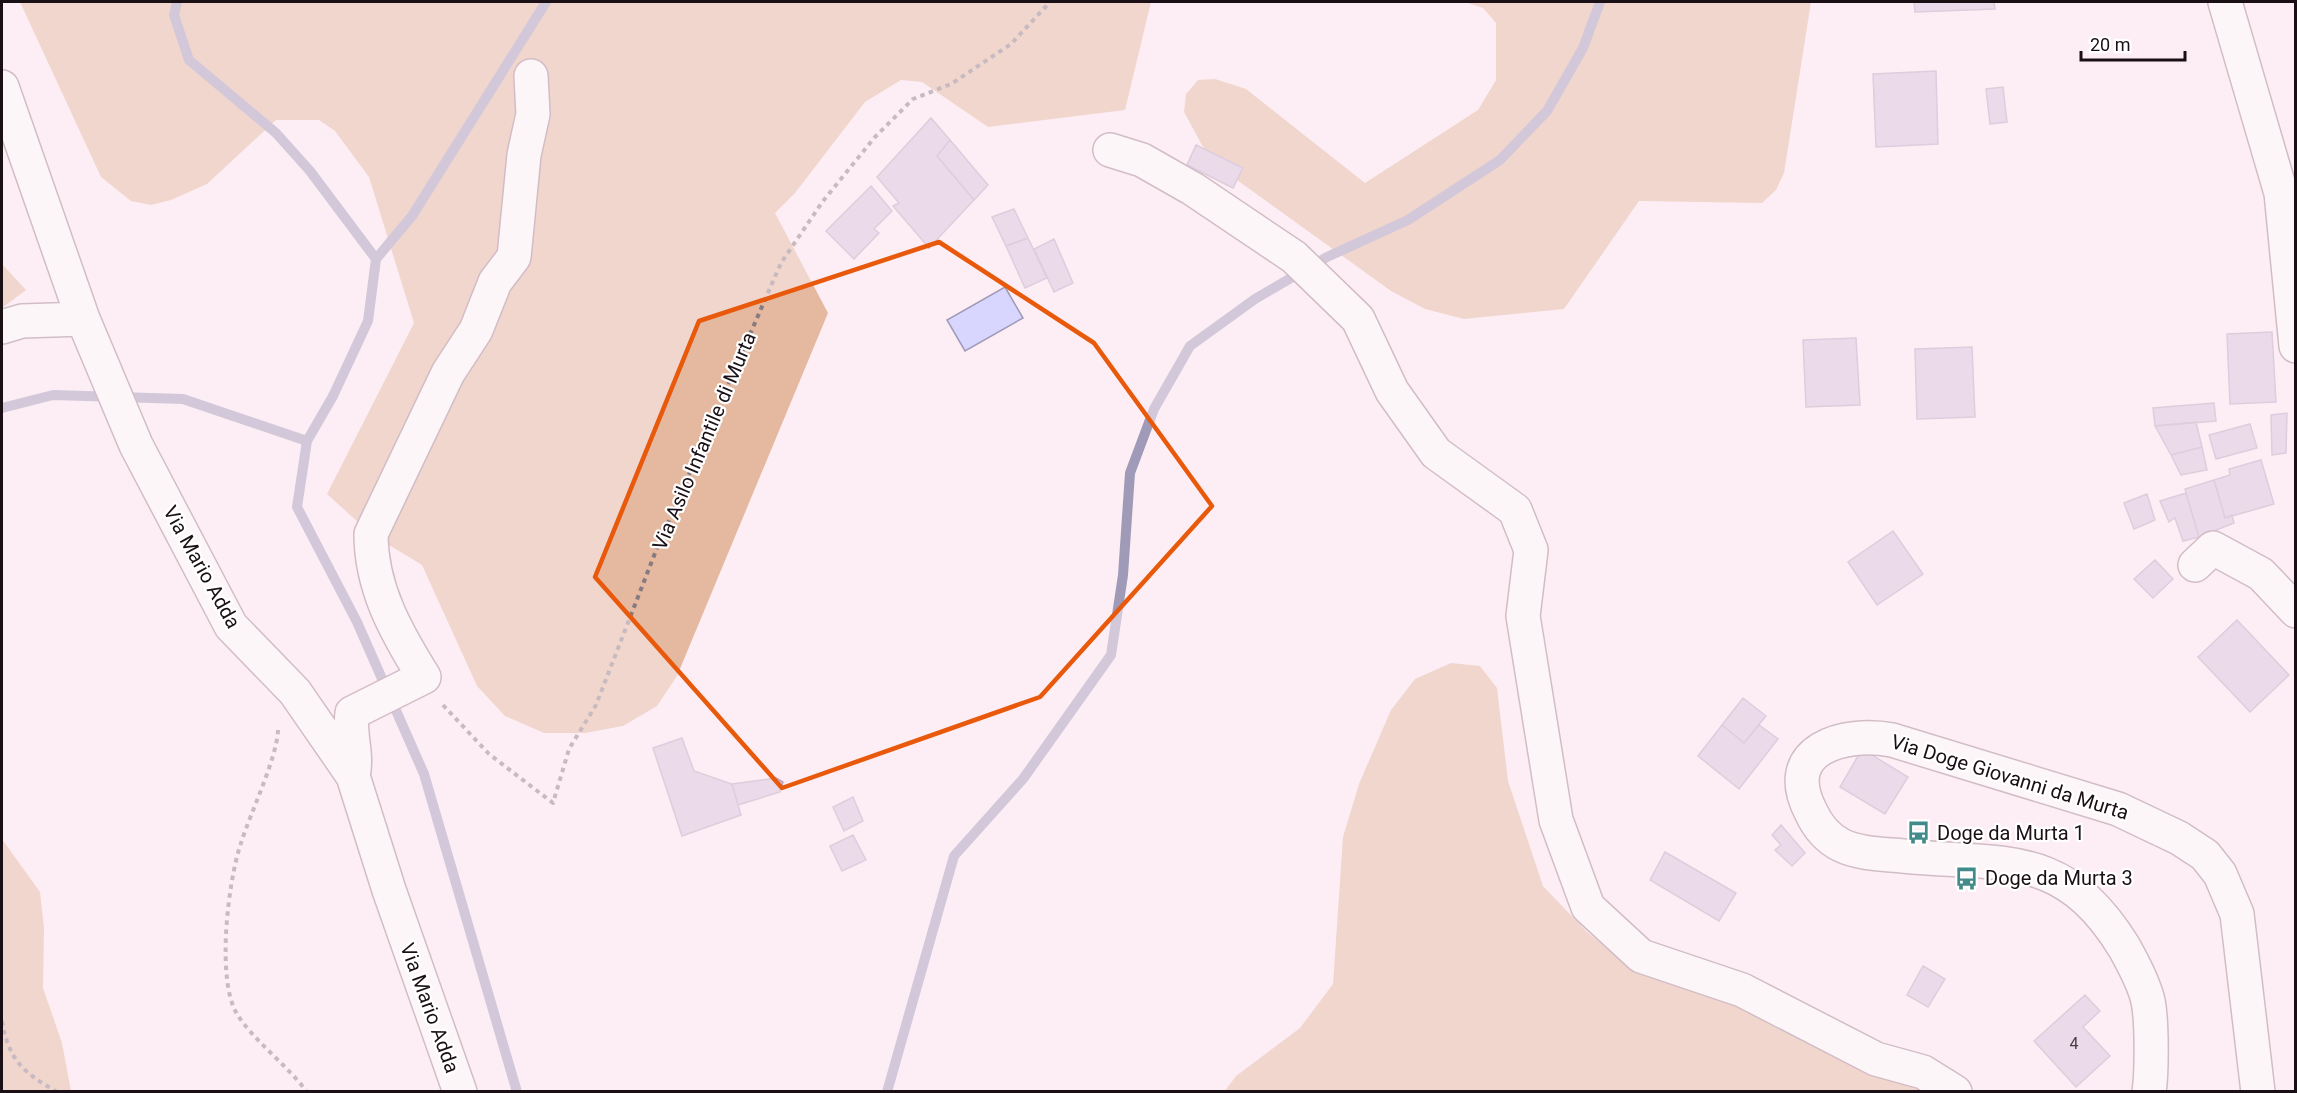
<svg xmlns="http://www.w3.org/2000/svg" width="2297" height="1093" viewBox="0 0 2297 1093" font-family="Roboto,sans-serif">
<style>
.green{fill:#e5b8a0}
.water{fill:#d8d6fe;stroke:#9f9ab8;stroke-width:1.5}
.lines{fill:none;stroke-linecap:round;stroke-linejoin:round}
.stream{stroke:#9f9ab8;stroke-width:10}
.building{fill:#d6c1dd;stroke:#b9a5c0;stroke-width:1.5}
.minor-casing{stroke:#a0808f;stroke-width:36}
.path{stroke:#877a80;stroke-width:4;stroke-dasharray:4.5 4.5;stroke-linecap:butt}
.minor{stroke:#fff;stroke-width:33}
.marked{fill:none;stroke:#e8590c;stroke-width:4.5;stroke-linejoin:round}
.labels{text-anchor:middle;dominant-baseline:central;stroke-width:4.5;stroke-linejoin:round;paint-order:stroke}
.number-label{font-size:16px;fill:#493c47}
.street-label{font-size:20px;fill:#1a0f15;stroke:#fff}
.poi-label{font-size:20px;fill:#1a0f15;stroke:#fff;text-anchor:start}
</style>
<rect width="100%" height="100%" fill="#fceef4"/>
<!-- green -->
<path class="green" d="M20,2H1151L1125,110L988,127L922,82L901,80L865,102L795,193L775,213L828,313L677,676L657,706L623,726L585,733H544L505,716L477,686L422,565L371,534L327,494L414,323L369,177L335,131L319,120H276L207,184L171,200L151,205L131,201L101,177Z
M1465,2H1811L1784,173L1776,190L1762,203L1639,201L1564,309L1464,319L1425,309L1391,291L1230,175L1203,147L1184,112L1186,94L1198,80L1215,79L1246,89L1365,183L1478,110L1496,80V23L1483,8Z
M2,264L26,290L2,308Z
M1451,663L1480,666L1497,688L1508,781L1543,886L1587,932L1629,966L1763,1015L1938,1092H1224L1236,1076L1300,1028L1333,984L1343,837L1359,784L1391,710L1415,679Z
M2,839L40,892L44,928L43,988L62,1043L71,1091H2Z"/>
<!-- water -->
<path class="water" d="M1005,287L1023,318L965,351L947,320Z"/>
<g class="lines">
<!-- stream -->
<path class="stream" d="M177,2L174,15L189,60L276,133L310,171L376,259L368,321L333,396L307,441L297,507L357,622L424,774L517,1092
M376,259L412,216L546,2
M2,408L53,395L183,399L307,441
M887,1092L954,856L1023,779L1111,655L1123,575L1130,473L1154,409L1190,346L1255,299L1327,257L1408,220L1500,160L1547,111L1583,48L1600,2"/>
</g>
<!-- building -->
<path class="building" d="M1914,2H1994L1995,9L1915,12Z
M1936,71L1938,144L1876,147L1873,74Z
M2003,87L2007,122L1990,124L1986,89Z
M931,118L950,140L937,156L974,200L929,248L893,206L899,203L877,177Z
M950,140L988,185L974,200L937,156Z
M1196,145L1243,168L1233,188L1187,165Z
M871,186L892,211L874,229L879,233L854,259L826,231Z
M1014,209L1028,238L1006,246L992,217Z
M1028,238L1047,278L1025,288L1006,246Z
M1054,239L1073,283L1054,292L1034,249Z
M2272,332L2276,402L2230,404L2227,334Z
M1856,338L1860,405L1806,407L1803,340Z
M1972,347L1975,417L1917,419L1915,349Z
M2214,403L2216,421L2155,426L2153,408Z
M2287,413L2286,453L2272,455L2271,415Z
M2196,422L2202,447L2171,455L2155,426Z
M2250,424L2257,448L2216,459L2209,435Z
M2202,447L2207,470L2181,475L2171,455Z
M2261,460L2274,504L2225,518L2214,480L2230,475L2229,469Z
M2214,480L2225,518L2232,515L2234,523L2199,537L2185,489Z
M2186,493L2199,537L2183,541L2175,518L2169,522L2160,501Z
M2147,494L2155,520L2134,529L2124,503Z
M1893,531L1923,574L1877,605L1848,562Z
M2155,560L2173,579L2153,598L2134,579Z
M2237,620L2289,675L2250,712L2198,657Z
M1743,698L1766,716L1744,743L1722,725Z
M1722,725L1744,743L1759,725L1778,739L1739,789L1698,756Z
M682,738L694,771L732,784L741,815L682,836L653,748Z
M1862,749L1908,777L1885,814L1840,787Z
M776,778L783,782L780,792L738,805L732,784Z
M853,797L863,821L844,831L833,807Z
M1781,825L1805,853L1792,866L1775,850L1781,845L1772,835Z
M853,835L866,860L842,871L830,846Z
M1665,852L1736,893L1719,921L1650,880Z
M1923,966L1945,979L1928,1007L1907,995Z
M2085,995L2100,1011L2083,1027L2110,1056L2076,1087L2034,1041Z"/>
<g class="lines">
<defs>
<path id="minor" d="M2225,2L2281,193L2296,346
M2,87L83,319L136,445L231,626L295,692L353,776L389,890L460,1092
M1110,150L1142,160L1193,189L1294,257L1358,319L1392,391L1436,453L1515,510L1531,550L1523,616L1556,820L1588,907L1641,956L1742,990L1876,1059L1923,1072L1955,1092
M2,327L22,321L83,319
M2195,565L2213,548L2261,574L2296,611
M353,776C358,754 349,735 352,713L424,677C396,632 371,588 371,534L448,373L476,330L495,282L514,257L524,155L533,114L531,76
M2149,1092C2152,1072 2152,1020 2148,1001C2144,983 2133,963 2124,947C2063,848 2003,866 1903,856C1883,854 1859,854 1841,845C1827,838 1817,825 1811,812C1778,749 1844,731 1892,740L2118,809L2179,838L2205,855L2220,874L2237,914L2258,1092"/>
</defs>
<!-- minor casing -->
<use href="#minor" class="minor-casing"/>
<!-- path -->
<path class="path" d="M443,705L489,754L553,803L569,749L596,705L657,548L781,263L823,201L875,137L913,99L951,84L1011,44L1050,2
M278,730C277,758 250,814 241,843C228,881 216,980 237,1014C252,1039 288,1066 307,1092
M2,1021C9,1061 23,1072 57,1092"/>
<!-- minor -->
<use href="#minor" class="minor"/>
</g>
<!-- marked area -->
<path d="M0 0H2297V1093H0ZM939,242L1094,343L1212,506L1040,697L782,788L595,577L699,321Z" fill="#fceef4" fill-opacity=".55" fill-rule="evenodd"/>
<path class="marked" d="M939,242L1094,343L1212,506L1040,697L782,788L595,577L699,321Z"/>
<!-- icons -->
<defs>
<symbol id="bus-bare" viewBox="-9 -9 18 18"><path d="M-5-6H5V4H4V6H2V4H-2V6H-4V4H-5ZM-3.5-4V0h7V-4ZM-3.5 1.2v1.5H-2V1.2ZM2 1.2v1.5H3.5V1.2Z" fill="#438b8b" stroke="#fff" stroke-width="2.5" paint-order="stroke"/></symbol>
</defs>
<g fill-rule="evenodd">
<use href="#bus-bare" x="1902" y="816" width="33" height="33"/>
<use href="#bus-bare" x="1950" y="862" width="33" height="33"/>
</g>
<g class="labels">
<!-- number labels -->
<g class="number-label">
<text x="2074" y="1043">4</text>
</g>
<!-- street labels -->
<g class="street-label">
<text transform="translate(704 441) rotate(-67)">Via Asilo Infantile di Murta</text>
<text transform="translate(202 567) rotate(61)">Via Mario Adda</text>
<text transform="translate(2010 777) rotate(17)">Via Doge Giovanni da Murta</text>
<text transform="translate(430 1008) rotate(70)">Via Mario Adda</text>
</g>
<!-- poi labels -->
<g class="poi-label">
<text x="1937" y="833">Doge da Murta 1</text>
<text x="1985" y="878">Doge da Murta 3</text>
</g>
</g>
<!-- border -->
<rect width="2297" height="1093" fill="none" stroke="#1a0f15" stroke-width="6"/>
<!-- scale -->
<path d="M2081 51v9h104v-9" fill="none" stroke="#1a0f15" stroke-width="3"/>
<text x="2090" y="51" font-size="18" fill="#1a0f15" stroke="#ffffff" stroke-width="4.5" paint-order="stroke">20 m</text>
</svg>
